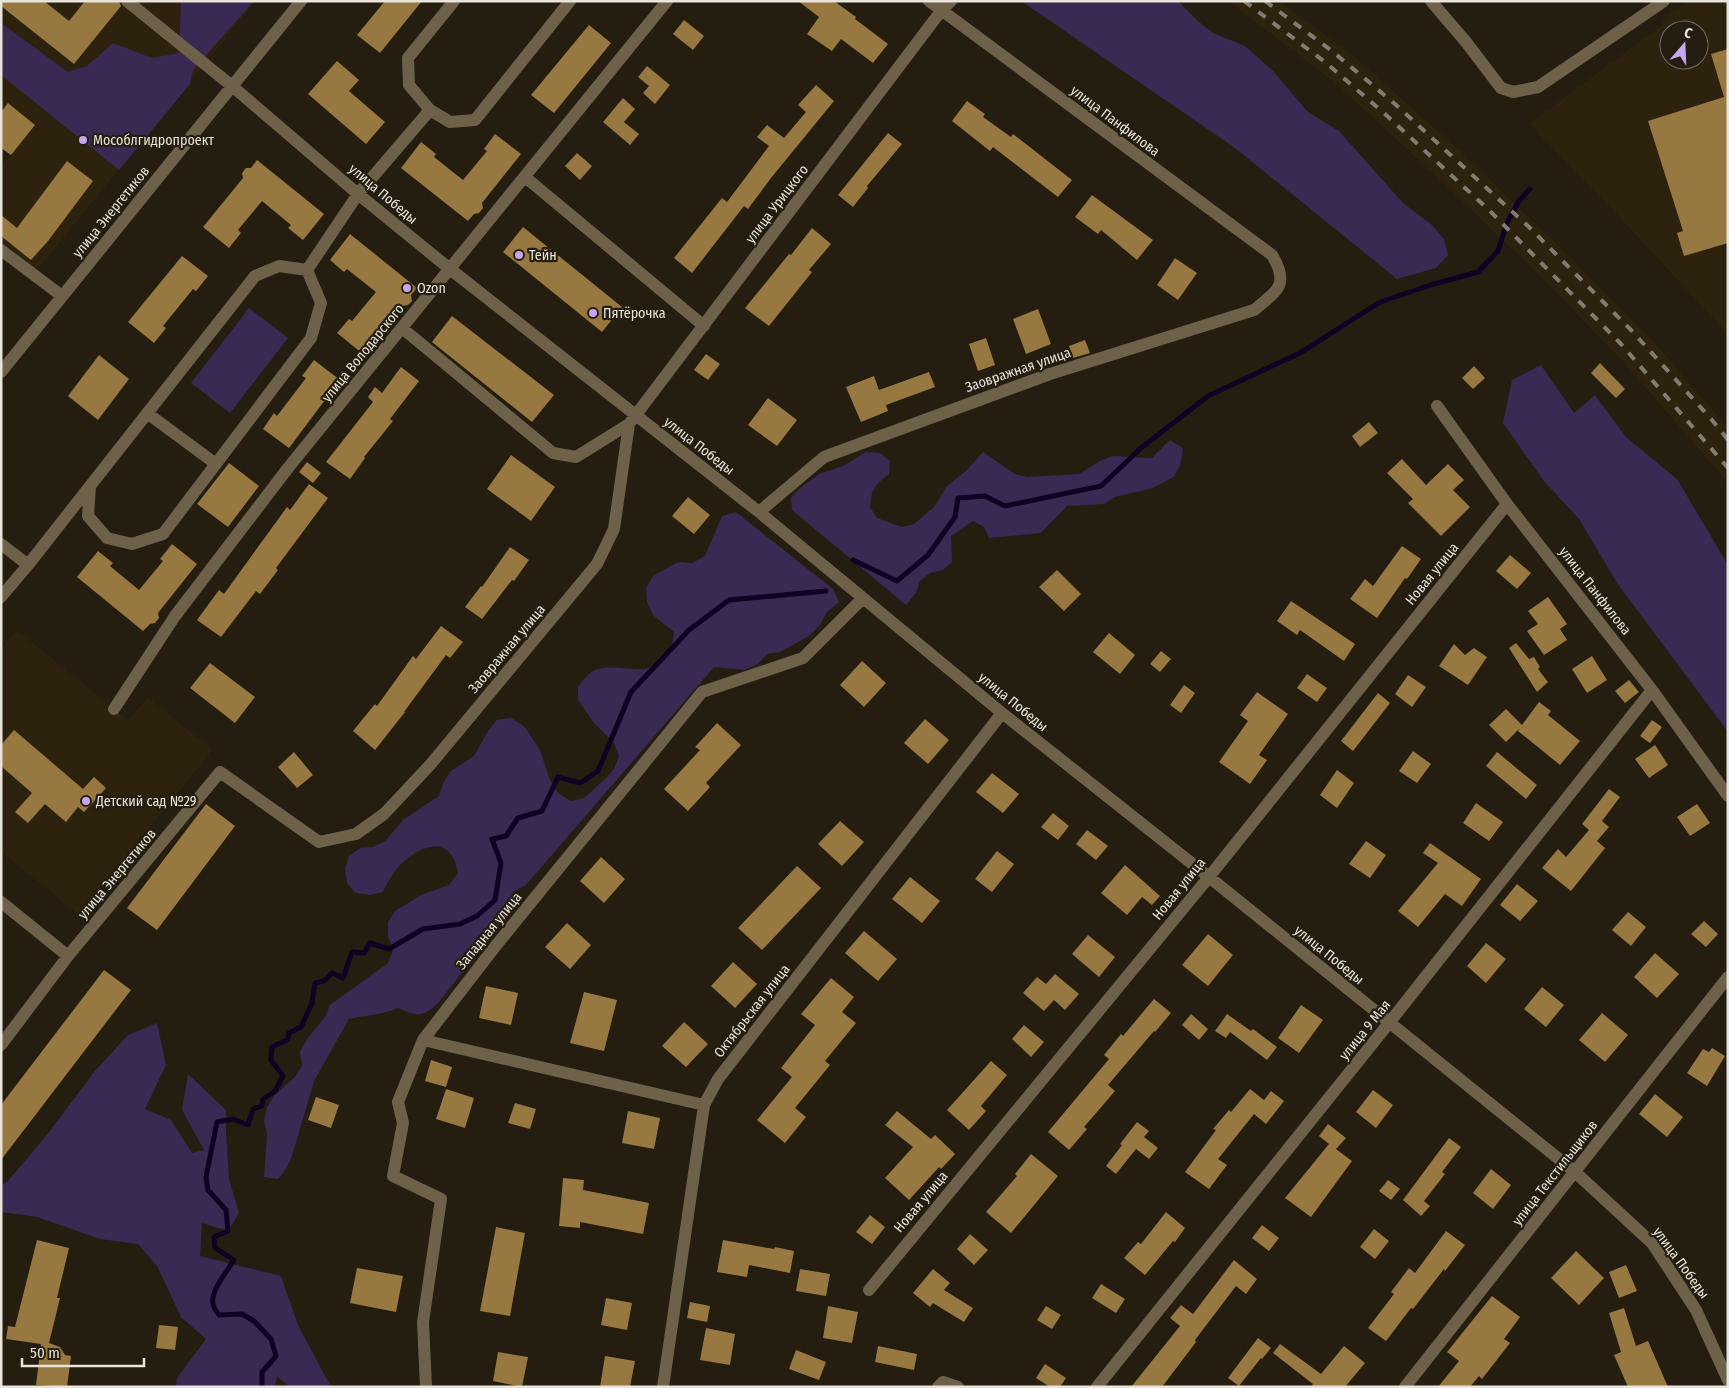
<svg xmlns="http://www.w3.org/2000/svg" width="1729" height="1388" viewBox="0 0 1729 1388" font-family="'Fira Sans Condensed',sans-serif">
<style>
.built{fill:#2d220e;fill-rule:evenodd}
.green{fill:#3a2952}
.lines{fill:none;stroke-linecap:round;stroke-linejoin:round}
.stream{stroke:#100024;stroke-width:5}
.building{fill:#977840}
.minor{stroke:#6e614a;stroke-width:12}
.rail{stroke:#817b70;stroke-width:4;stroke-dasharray:9 9;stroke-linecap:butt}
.poi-dot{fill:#c5a7f1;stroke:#241d10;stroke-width:2}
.labels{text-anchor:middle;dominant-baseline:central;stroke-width:4.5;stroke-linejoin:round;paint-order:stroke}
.street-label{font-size:14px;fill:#e9e4db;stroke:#241d10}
.poi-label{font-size:14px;fill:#e9e4db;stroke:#241d10;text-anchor:start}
</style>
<rect width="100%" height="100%" fill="#241d10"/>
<!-- built -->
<path class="built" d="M1,1H256L37,270L1,241V166L35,125L8,104L3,109L1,108Z
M1228,1H1279L1356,58L1460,151L1566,253L1646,333L1728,427V483L1625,364L1545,281L1438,178L1334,82Z
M1688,1H1728V338L1722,328L1611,208L1529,124L1662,25L1664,18ZM1669,30H1699V60H1669Z
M17,630L128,720L148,697L213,750L78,914L1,852V650Z"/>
<!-- green -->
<path class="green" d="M181,1H254L193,70L190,84L119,170L1,75V23L68,72L87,66L113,43L152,58L179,53Z
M1021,1H1178L1199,22L1213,33L1245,46L1273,71L1308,112L1339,131L1403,203L1432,225L1444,239L1448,255L1436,268L1397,279L1235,148Z
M249,308L288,338L230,413L191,383Z
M1541,365L1574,413L1595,395L1626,437L1677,479L1728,565V732L1617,583L1579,519L1544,481L1503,423L1512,380Z
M1170,440L1183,448L1180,466L1174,477L1153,488L1115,497L1104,504L1067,506L1041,533L989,538L984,527L973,521L951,536L952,562L943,570L930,573L920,581L916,593L906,605L792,510L791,498L799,489L819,474L843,466L866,452L880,453L890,461L889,474L878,483L872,493L870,507L877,518L902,527L914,524L934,507L947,486L966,471L983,452L1015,474L1027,477L1079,474L1100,461L1113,456L1152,458Z
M736,512L833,589L839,602L827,612L820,625L809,636L780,652L767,654L758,664L744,670L714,667L526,885L513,892L503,920L439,1002C422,1018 419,1017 398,1008C382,1015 366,1015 349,1019L314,1081L292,1156L286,1169L278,1179L264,1177L267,1134L264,1121L267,1107L275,1095L295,1077L302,1066L300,1052L307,1039L325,1017L330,1005L388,963L393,950L388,936V922L395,911L421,895L449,885L458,873C451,833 420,845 399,866C392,873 387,884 383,892L370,895L355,893L347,883L345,869L349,856L360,848L373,847L385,841L403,820L439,796L443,783L451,771L474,756L488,731L497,720L511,718L524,726L540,750L550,780L558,793L571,801L584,798L604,780L614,769L619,756L614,743L594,723L578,700V687C583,680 590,671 598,669C621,663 644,678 662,660C671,652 673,644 674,632L653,615L647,602L646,588L653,576L678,562L692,563L705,556L722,516Z
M157,1023L166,1065L145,1109L171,1120L192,1153L204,1150L182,1110L188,1074L226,1110V1131L229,1179L239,1213L228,1231L202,1223L200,1256L281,1276L298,1325L331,1387H290L277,1377L275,1387H176L177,1378L206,1339L181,1317L157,1266L138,1244L100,1239L37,1217L1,1212V1185L7,1182L46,1136L95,1071L128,1035Z"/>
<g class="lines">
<!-- stream -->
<path class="stream" d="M853,560L897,581L928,555L955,517L958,498L985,496L1005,506L1101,486L1141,448L1208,396L1300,353L1380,302L1434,284L1478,272L1498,251L1507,223L1519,201L1530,189
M262,1387V1372L276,1356L271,1339L254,1321L242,1314L219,1315C217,1312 213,1307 213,1304C210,1291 227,1272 234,1260L215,1248L214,1237L228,1231L226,1210L208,1190L206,1177L217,1122L233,1119L248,1125L253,1109L262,1106L263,1099L275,1091L283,1076L271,1060L272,1047L287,1040L289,1033L301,1027L312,1003L315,983L324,981L332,973L343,978L352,952L364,953L370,943L389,949L423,929L460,924L477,916L495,900L501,863L492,839L506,836L518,818L542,811L558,777L580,783L598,771L631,692L689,630L729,600L826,591"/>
</g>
<!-- building -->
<path class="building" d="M1,1H44L69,21L85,1H119L121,6L74,64L1,6Z
M385,1H422L380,53L357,35Z
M798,1H834L856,17L855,19L888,44L873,63L841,39L832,51L807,34L819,17Z
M684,20L704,36L693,50L673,34Z
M589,25L611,43L554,113L531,95Z
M1728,49V243L1684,256L1677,233L1683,231L1648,121L1724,97L1711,54Z
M337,61L359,80L349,91L385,122L366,144L308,94Z
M647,66L670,85L655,104L643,93L649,86L638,77Z
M816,85L834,101L771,178L748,209L744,206L692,273L674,258L722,198L727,202L769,146L757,137L767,125L784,138L806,112L798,105Z
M623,98L635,109L624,122L639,134L630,145L603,122Z
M967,101L985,114L983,117L1011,137L1013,134L1072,180L1058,197L993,147L990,151L952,121Z
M8,103L35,125L11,155L1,148V112Z
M888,133L902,144L867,186L868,188L853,207L838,195Z
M495,134L521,154L482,203L483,208L479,213L474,214L468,221L401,168L421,142L436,154L434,157L463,180L487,151L484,149Z
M577,153L592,166L580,180L565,166Z
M257,160L324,214L303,240L288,228L291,225L262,201L238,230L241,233L229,248L203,227L243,178L242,173L246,168H251Z
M67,161L93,181L48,241L31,260L1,236V215L17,228Z
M1092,195L1153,240L1137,260L1101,230L1098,234L1075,217Z
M523,227L622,307L602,332L503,252Z
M812,228L831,244L809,270L812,272L769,326L745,308L789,254L791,255Z
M350,234L417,288L411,295L412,301L408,305L402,306L363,354L337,333L349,319L352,321L376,292L347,269L344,272L330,260Z
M182,256L208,276L196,291L193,289L163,326L166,328L154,343L128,322Z
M1175,258L1197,273L1178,300L1157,285Z
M1038,309L1051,344L1026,354L1013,319Z
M452,316L554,395L532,422L432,342Z
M986,338L995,365L978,371L969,344Z
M1085,340L1090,353L1073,358L1069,346Z
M706,354L720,364L708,380L694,370Z
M99,355L129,379L98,420L68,396Z
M314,360L340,380L289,448L263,429L274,413L277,416L306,378L302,376Z
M1600,363L1625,389L1616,398L1591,373Z
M1474,366L1485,378L1473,389L1462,378Z
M401,367L419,381L390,419L393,421L364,457L365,458L350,479L326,462L373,402L368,397L375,387L382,393Z
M929,372L935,387L886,405L888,411L861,422L846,387L874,376L879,390Z
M768,398L797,420L777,446L748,425Z
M1369,422L1378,433L1360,447L1352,436Z
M511,455L555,487L531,521L487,489Z
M1402,459L1426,485L1448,464L1464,480L1453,490L1470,507L1441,536L1408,503L1413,499L1387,473Z
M307,462L321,473L313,483L299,472Z
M229,463L259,486L228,527L197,504Z
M309,484L328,498L276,568L278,570L260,594L256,591L221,637L197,620L219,590L224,594L287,507L290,510Z
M688,497L710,515L694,534L672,516Z
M172,544L197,564L158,613L159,618L155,623L150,624L143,631L77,577L98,551L113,563L110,566L139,590L163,561L160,559Z
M1402,546L1421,559L1407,579L1405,578L1377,618L1350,599L1365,579L1373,586Z
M510,547L529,560L514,581L512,580L482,619L465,607L481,586L482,587Z
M1510,555L1531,573L1517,589L1496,571Z
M1057,570L1081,594L1064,611L1039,587Z
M1548,597L1567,624L1560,629L1567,640L1544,655L1527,631L1538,624L1528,611Z
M1291,601L1355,644L1344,661L1300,630L1297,635L1277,621Z
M441,626L463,642L450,658L446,655L404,712H405L375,750L353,731L375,704L377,706L413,656L416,659Z
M1109,633L1135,655L1120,674L1093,652Z
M1516,643L1529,659L1534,657L1540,667L1538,669L1548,682L1537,692L1509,648Z
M1454,644L1465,655L1474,648L1487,657L1468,685L1439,666Z
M1161,651L1171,659L1160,672L1150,664Z
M1592,656L1607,680L1587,693L1572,669Z
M862,661L886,683L864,707L840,685Z
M210,663L255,697L235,723L190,688Z
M1307,674L1327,688L1317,702L1297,688Z
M1408,675L1426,687L1412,707L1395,694Z
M1629,680L1639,692L1625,703L1615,691Z
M1184,685L1195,693L1181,713L1170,705Z
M1257,692L1288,714L1259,755L1267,760L1250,784L1219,762L1248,721L1240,715Z
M1378,693L1390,703L1353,751L1341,741Z
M1539,702L1551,711L1548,715L1580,741L1560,765L1518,731L1520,728L1506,742L1489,725L1506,709L1522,725Z
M925,719L949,740L928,764L904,743Z
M1652,720L1662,727L1650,743L1640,736Z
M717,723L741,745L706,783L710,787L688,811L664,789L700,750L695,747Z
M14,730L83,789L94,777L106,788L84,812L78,807L66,822L45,804L28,823L15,812L32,793L1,766V745Z
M1655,745L1668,765L1649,778L1635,759Z
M1413,751L1431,764L1417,783L1399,771Z
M294,752L313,775L297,788L278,767Z
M1497,752L1537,785L1526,799L1486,766Z
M1337,770L1354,783L1337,808L1320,795Z
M992,773L1019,794L1003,813L976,792Z
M1609,789L1620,797L1602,821L1609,827L1597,841L1605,848L1571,891L1542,868L1558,849L1566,857L1589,830L1582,824Z
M1476,803L1503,822L1489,841L1463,823Z
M206,804L235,826L157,930L127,908Z
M1697,804L1710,823L1690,836L1677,817Z
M1053,813L1069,826L1058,840L1041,827Z
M840,821L864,842L842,866L818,844Z
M1087,830L1108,846L1096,860L1076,844Z
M1366,841L1386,855L1370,878L1349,864Z
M1430,843L1481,879L1462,906L1445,894L1418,927L1398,911L1438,863L1423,853Z
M997,851L1014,864L992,892L975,879Z
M601,857L625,879L604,903L580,881Z
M1125,865L1160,896L1152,905L1142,897L1127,915L1101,893Z
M797,866L821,888L762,950L738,928Z
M910,877L940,901L922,923L892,899Z
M1517,884L1538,901L1520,921L1500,905Z
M1628,912L1646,927L1631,946L1612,930Z
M1704,921L1718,934L1706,947L1691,934Z
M567,923L591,945L570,969L545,947Z
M864,931L897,959L878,981L845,953Z
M1208,934L1233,955L1208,986L1182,965Z
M1088,935L1115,957L1099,977L1072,954Z
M1486,943L1506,959L1486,983L1467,966Z
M1655,953L1679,974L1657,998L1634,977Z
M733,962L757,984L735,1008L711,986Z
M104,970L131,990L1,1160V1105Z
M1055,974L1079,994L1065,1010L1054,1000L1044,1011L1023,993L1037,977L1046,984Z
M831,978L854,997L842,1012L856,1023L825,1061L830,1065L795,1108L806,1117L785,1143L757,1120L792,1077L781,1068L815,1025L801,1014Z
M486,986L518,993L511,1025L479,1018Z
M1542,987L1564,1005L1546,1027L1524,1009Z
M584,992L617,1000L604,1051L570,1043Z
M1154,999L1171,1013L1155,1032L1154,1031L1108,1085L1115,1091L1084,1127L1087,1129L1069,1150L1048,1132L1109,1059L1104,1055L1121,1034L1123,1036Z
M1301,1005L1323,1020L1299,1053L1278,1038Z
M1602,1013L1628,1035L1605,1062L1579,1040Z
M1191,1014L1208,1029L1199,1040L1182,1025Z
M1227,1014L1251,1031L1253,1029L1277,1047L1267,1060L1230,1032L1226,1038L1215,1031Z
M684,1022L708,1044L686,1067L662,1046Z
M1024,1025L1044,1042L1031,1057L1012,1039Z
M1712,1048L1725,1056L1707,1086L1687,1073L1703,1049L1709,1052Z
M431,1060L452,1067L446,1087L425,1081Z
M991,1061L1007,1075L981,1106L986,1111L969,1130L947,1110Z
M446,1089L474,1098L465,1128L436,1119Z
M1250,1089L1264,1100L1271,1091L1284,1101L1266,1124L1254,1114L1218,1159L1227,1165L1209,1189L1185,1172L1216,1130L1213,1129L1229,1110L1231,1112Z
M1373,1090L1393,1105L1376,1128L1356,1112Z
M1655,1094L1683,1117L1667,1137L1639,1114Z
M316,1097L339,1105L331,1128L308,1120Z
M515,1103L536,1109L530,1129L508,1123Z
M628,1111L660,1118L654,1149L622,1143Z
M897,1111L931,1139L935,1135L955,1154L941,1169L939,1167L909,1200L885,1178L913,1147L885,1125Z
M1137,1122L1149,1131L1144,1137L1158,1148L1149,1159L1136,1149L1116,1174L1106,1166L1122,1145L1120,1144Z
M1328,1124L1346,1138L1336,1149L1352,1161L1311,1217L1285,1198L1329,1144L1334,1148L1319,1136Z
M1449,1138L1461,1147L1442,1172L1445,1174L1424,1201L1430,1206L1421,1216L1403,1200Z
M1031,1154L1058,1176L1011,1233L986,1212L1017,1176L1015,1174Z
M1491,1169L1511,1185L1493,1209L1473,1193Z
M563,1178L584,1180L583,1190L649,1203L643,1234L580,1222V1228L559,1226Z
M1388,1180L1400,1189L1391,1200L1379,1191Z
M1166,1212L1185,1228L1175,1242L1173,1241L1145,1275L1124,1258L1138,1242L1141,1244Z
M870,1215L885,1227L872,1244L856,1232Z
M1262,1225L1279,1238L1269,1251L1252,1238Z
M496,1227L525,1233L510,1316L480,1311Z
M1374,1229L1389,1241L1375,1259L1360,1247Z
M1446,1231L1465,1245L1445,1271L1444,1269L1413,1309L1411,1308L1386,1341L1368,1328L1394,1294L1391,1292L1409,1268L1415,1273Z
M970,1234L988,1250L974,1265L957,1249Z
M37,1240L69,1248L57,1298H60L49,1343L60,1347L65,1355L71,1356L67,1387L36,1385L41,1344L6,1339L8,1326L15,1327Z
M723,1240L774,1249L775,1247L794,1251L790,1273L749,1265L747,1277L717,1272Z
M1576,1251L1604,1278L1579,1305L1551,1278Z
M1234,1260L1257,1279L1246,1294L1236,1286L1195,1340L1196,1342L1162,1387H1131L1180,1326L1170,1318L1181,1305L1193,1314Z
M1626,1265L1637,1291L1619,1298L1609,1272Z
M357,1268L403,1276L396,1312L350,1303Z
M800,1269L830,1274L826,1296L796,1291Z
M933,1269L950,1283L944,1290L973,1308L964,1322L933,1303L930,1307L913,1293Z
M1101,1284L1125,1299L1116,1313L1092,1298Z
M1492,1296L1520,1317L1504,1339L1510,1343L1482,1379L1479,1376L1470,1387H1438L1459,1361L1447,1352Z
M606,1298L632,1303L627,1330L601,1325Z
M690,1302L710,1306L707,1322L687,1318Z
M828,1306L858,1312L852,1343L823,1338Z
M1046,1306L1061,1315L1052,1329L1037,1320Z
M1624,1308L1636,1346L1648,1341L1668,1387H1628L1614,1355L1621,1352L1609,1313Z
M159,1325L178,1327L175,1350L156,1348Z
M706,1328L735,1334L730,1365L700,1360Z
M1258,1338L1271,1348L1262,1359L1261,1358L1239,1386L1228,1378Z
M1280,1344L1321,1374L1344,1346L1365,1363L1345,1387H1311L1313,1384L1273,1353Z
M878,1346L917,1354L914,1370L875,1362Z
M796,1350L826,1362L819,1380L789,1369Z
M498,1352L528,1357L522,1387L493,1381Z
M605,1356L635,1361L630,1387H600Z
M1045,1364L1066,1378L1060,1387H1050L1036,1378Z"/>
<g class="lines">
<!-- minor -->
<path class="minor" d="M127,1L232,86L358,194L450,269L759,512L1002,713L1209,877L1575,1172L1652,1243L1696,1310L1728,1380
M454,1L408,58L409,85L430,110L450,122L475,120L570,1
M1431,1L1466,42L1501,88L1513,92L1538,87L1664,1
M525,177L704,326
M1,250L62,296
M402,328L553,453L576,457L629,424
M1,372L301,1
M1437,406L1507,504L1652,690L1728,796
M147,413L216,464
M90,486L88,516L107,538L132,544L163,534L311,338L321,303L307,270
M759,512L824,457L1050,374L1254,310C1277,291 1290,285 1272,255L929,1
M1,544L28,565L1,597
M28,565L255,276L279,266L307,270L358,194L430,110
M114,709L175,616L288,468L667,1
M1,902L68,956
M423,1040L704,1105
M1,1045L68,956L220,772L319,842L356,834L384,814L430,765L597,564L614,529L629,424L941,11L951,1
M869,1290L1209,877L1507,504
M426,1387L423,1322L441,1199L393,1176L403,1123L398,1102L423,1040L494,948L702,692L803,658L862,599
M663,1387L704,1105L718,1079L1002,713
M938,1387L943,1382L958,1387
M1097,1387L1389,1023L1652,690
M1405,1387L1728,977"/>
<!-- rail -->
<path class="rail" d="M1244,1L1325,62L1385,114L1490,211L1621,344L1728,468
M1265,1L1332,51L1395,104L1529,227L1632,331L1712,420L1728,440"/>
</g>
<!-- markers -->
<g class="poi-dot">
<circle cx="83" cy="140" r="5"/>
<circle cx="519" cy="255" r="5"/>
<circle cx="407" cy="288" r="5"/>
<circle cx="593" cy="313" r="5"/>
<circle cx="86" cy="801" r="5"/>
</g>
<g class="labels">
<!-- street labels -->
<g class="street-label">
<text transform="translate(1115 121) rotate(37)">улица Панфилова</text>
<text transform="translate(383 194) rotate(40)">улица Победы</text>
<text transform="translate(777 204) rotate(-53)">улица Урицкого</text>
<text transform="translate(111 212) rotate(-51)">улица Энергетиков</text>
<text transform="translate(363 353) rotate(-51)">улица Володарского</text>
<text transform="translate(1018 370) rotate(-19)">Заовражная улица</text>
<text transform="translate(699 446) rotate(38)">улица Победы</text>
<text transform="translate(1432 574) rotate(-51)">Новая улица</text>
<text transform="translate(1595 591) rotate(52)">улица Панфилова</text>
<text transform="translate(507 649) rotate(-50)">Заовражная улица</text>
<text transform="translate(1013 702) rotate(39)">улица Победы</text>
<text transform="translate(117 874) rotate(-50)">улица Энергетиков</text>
<text transform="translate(1179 889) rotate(-51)">Новая улица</text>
<text transform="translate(489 931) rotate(-51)">Западная улица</text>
<text transform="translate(1329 955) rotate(39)">улица Победы</text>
<text transform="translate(752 1011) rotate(-52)">Октябрьская улица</text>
<text transform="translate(1365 1030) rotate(-51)">улица 9 Мая</text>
<text transform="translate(1555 1173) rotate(-52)">улица Текстильщиков</text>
<text transform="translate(921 1202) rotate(-50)">Новая улица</text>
<text transform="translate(1681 1263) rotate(54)">улица Победы</text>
</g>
<!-- poi labels -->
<g class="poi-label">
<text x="93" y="140">Мособлгидропроект</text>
<text x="529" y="255">Тейн</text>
<text x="417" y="288">Ozon</text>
<text x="603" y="313">Пятёрочка</text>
<text x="96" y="801">Детский сад №29</text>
</g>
</g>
<!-- border -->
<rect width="1729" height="1388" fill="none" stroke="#e9e4db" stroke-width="5"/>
<!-- north arrow -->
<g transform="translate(1684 45) rotate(19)"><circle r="24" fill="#241d10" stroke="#736d61"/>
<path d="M0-4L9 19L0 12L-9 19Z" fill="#c5a7f1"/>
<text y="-8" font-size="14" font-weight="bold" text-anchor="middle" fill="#e9e4db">С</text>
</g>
<!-- scale -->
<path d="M22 1358v8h122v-8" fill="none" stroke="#e9e4db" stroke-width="2.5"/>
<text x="30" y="1358" font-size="15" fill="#e9e4db" stroke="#241d10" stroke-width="4" paint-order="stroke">50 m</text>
</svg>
